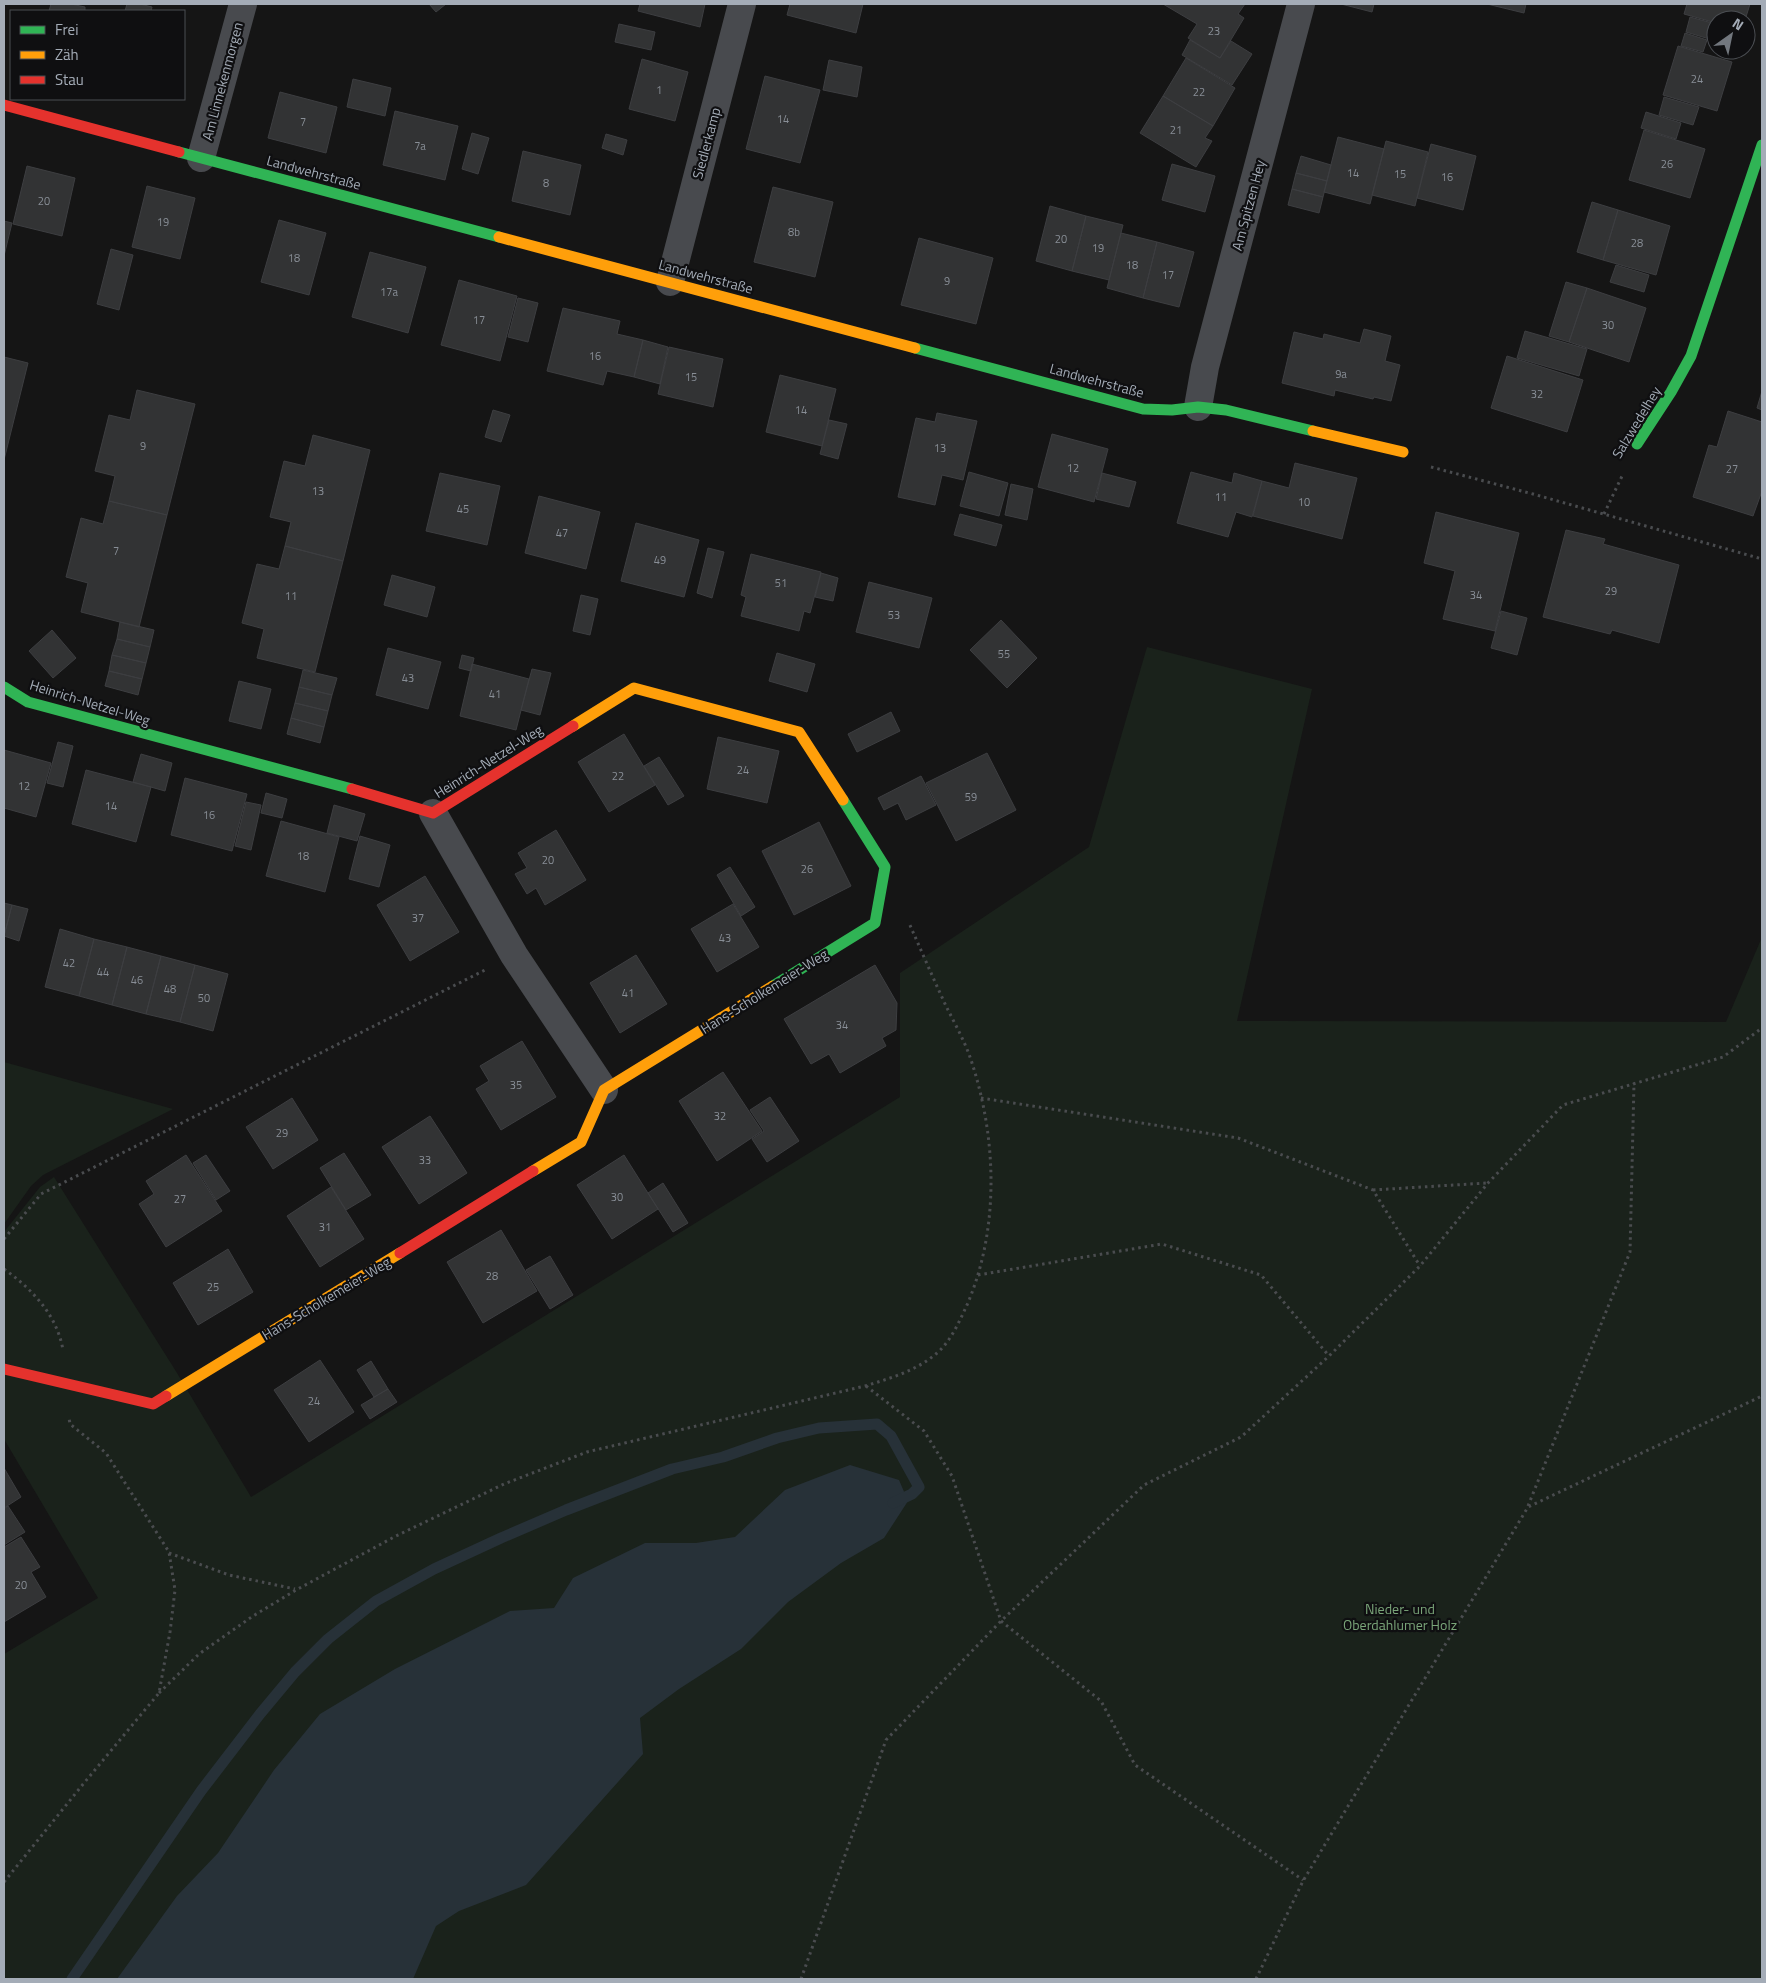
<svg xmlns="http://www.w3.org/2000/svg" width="1766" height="1983" viewBox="0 0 1766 1983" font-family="'Titillium Web',sans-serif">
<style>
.green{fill:#1a221b}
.water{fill:#273138}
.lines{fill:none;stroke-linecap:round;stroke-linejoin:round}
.stream{stroke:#273138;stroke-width:11}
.building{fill:#323334;stroke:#3d3e41}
.path{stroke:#4a4c4f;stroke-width:3;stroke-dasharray:2.5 4;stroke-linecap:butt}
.street{stroke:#484a4e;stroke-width:28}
.fast{stroke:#30b455;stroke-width:11}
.slow{stroke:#ff9f0a;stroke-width:11}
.jam{stroke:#e5322d;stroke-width:11}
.labels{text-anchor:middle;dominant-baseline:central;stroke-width:4.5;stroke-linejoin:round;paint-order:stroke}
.number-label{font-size:11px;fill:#888e96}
.street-label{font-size:14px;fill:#a4acb7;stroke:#0f0f11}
.park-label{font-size:14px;fill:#7aa579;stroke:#0f0f11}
</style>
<rect width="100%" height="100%" fill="#151515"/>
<!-- green -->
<path class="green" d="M1147,647L1312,689L1237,1021L1726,1022L1762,937V1979H4V1654L98,1598L4,1439V1232L40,1187L54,1177L177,1373L251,1497L900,1097V973L1089,847Z
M4,1062L173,1109L43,1175L31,1186L4,1224Z"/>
<!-- water -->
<path class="water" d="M850,1465L899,1480L908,1501L884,1538L841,1563L788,1602L741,1649L679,1689L640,1718L643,1754L526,1885L459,1911L436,1926L413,1979H117L177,1896L218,1853L274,1770L320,1714L395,1669L510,1611L554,1608L573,1578L645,1543H696L735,1537L785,1490Z"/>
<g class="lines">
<!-- stream -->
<path class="stream" d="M72,1979L201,1791L260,1714L295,1672L328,1639L376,1601L434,1569L501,1538L566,1510L672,1469L723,1457L777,1438L819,1428L877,1424L891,1436L919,1487L912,1494L893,1503"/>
</g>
<!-- building -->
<path class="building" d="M51,4H71L85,7V11H49Z
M127,4H140L152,7L151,11H125Z
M429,4H446L436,12Z
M640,4H705L700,27L638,11Z
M790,4H863L856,33L787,15Z
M1163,4H1245L1238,14L1244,18L1220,58L1188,38L1197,24Z
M1341,4H1374L1372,12Z
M1487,4H1526L1524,13Z
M1687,4H1750L1745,20H1716V23L1684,14Z
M1690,17L1716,24V41L1686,32Z
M619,24L655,32L651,50L615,42Z
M1685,33L1707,40L1703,52L1681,46Z
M1190,40L1220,58L1231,41L1252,54L1232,85L1182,55Z
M1678,46L1732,62L1717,111L1663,95Z
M1186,58L1235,88L1213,126L1163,96Z
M642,59L688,72L675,121L629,109Z
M829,60L862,67L857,97L823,90Z
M765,76L820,90L800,163L746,149Z
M353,79L391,88L385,116L347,107Z
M280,92L337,107L326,153L268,138Z
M1163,96L1213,126L1205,138L1212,141L1196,167L1140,133Z
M1664,97L1699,107L1693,125L1659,115Z
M395,111L458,126L445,180L383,165Z
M1646,112L1681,123L1676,139L1641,128Z
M1644,130L1705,149L1690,198L1629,180Z
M472,133L489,138L478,174L462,169Z
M606,134L627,140L623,155L602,148Z
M1338,137L1384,149L1370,204L1324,192Z
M1386,141L1428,152L1415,206L1372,195Z
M1431,144L1476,156L1463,210L1417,198Z
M523,151L581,165L570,215L512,201Z
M1301,156L1331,165L1327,181L1296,173Z
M1172,164L1215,176L1205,212L1162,200Z
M27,166L75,178L62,236L13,224Z
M1296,173L1327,181L1323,197L1292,189Z
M147,186L195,198L180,259L132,247Z
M773,187L833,202L815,277L754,262Z
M1292,189L1323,197L1319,213L1288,205Z
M1592,202L1618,210L1603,260L1577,252Z
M1050,206L1086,216L1072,271L1036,261Z
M1618,210L1670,226L1656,275L1603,260Z
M1086,216L1123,225L1109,280L1072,271Z
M279,220L326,233L309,295L261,282Z
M4,221L12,223L4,256Z
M1121,233L1157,242L1143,298L1107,288Z
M919,238L993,258L976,324L901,305Z
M1157,242L1194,252L1179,307L1143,298Z
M111,249L133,255L119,310L97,304Z
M370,252L426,267L408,333L352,317Z
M1616,265L1649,275L1644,292L1610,282Z
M459,280L517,296L500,361L441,345Z
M1566,282L1587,288L1569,342L1549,336Z
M1587,288L1646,308L1629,362L1569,342Z
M518,298L538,303L528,342L508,337Z
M563,308L620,321L617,334L643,340L634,377L607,371L603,385L547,371Z
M1364,329L1391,336L1385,361L1400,365L1391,401L1374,397L1373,399L1335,390L1334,396L1282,383L1294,332L1323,339L1324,334L1360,343Z
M1525,331L1587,349L1579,376L1517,358Z
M643,340L668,347L660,384L634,377Z
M669,347L723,359L713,407L658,394Z
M1507,356L1583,380L1567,432L1491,408Z
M4,357L28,363L4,460Z
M780,375L836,389L822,446L766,432Z
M137,390L195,404L167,515L109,501L115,476L95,471L109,415L130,420Z
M1762,391V410L1757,408Z
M493,410L510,415L501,442L485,437Z
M1728,411L1762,422V491L1753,516L1693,497L1709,445L1717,447Z
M937,413L977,421L963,480L942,475L935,505L898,497L916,418L935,422Z
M829,420L847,424L838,459L820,454Z
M1052,434L1108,449L1094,502L1038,487Z
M313,435L370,450L343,561L285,546L291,522L270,517L284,461L305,466Z
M1295,463L1357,478L1342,539L1253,516L1262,481L1289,488Z
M969,472L1008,483L999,516L960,506Z
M1191,472L1232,483L1234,473L1262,481L1252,517L1236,512L1228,537L1177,523Z
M440,473L500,486L487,545L426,531Z
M1102,473L1136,482L1129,507L1096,499Z
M1011,484L1033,489L1027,520L1005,515Z
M539,496L600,512L586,569L525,553Z
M109,501L167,515L139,627L81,612L88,583L66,577L81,518L103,524Z
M1436,512L1519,533L1495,631L1443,619L1455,571L1424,563Z
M960,514L1002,525L996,546L954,535Z
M636,523L699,540L684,597L621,581Z
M1566,530L1605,539L1603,544L1679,565L1659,643L1612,630L1610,634L1543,617Z
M285,546L343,561L315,672L257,658L264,629L242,623L257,564L279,569Z
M708,548L724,552L712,598L697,593Z
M751,554L821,572L810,613L804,611L799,631L741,616L746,597L741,595Z
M821,573L838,578L833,601L815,597Z
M392,575L435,587L427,617L384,605Z
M869,582L932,598L919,648L856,632Z
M581,595L598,599L590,635L573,631Z
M1501,611L1527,618L1517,655L1491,648Z
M1001,620L1037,658L1007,688L970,650Z
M120,622L154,630L150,647L117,639Z
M52,630L76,658L53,678L29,651Z
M117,639L150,647L146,663L112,655Z
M388,648L441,662L428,709L376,695Z
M777,653L815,664L807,692L769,681Z
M112,655L146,663L142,679L109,671Z
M462,655L474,658L471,671L459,668Z
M472,664L529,679L516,730L460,716Z
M532,669L551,673L540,715L521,710Z
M303,670L337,678L332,695L299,687Z
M109,671L142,679L138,695L105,686Z
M239,681L271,689L261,729L229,721Z
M299,687L332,695L328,711L295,703Z
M295,703L328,711L324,727L291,718Z
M891,712L900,731L857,752L848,734Z
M291,718L324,727L320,743L287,734Z
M624,734L655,785L609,812L578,762Z
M718,737L779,751L767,803L707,789Z
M58,742L73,746L63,787L47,783Z
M4,750L51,763L36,817L4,808Z
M987,753L1016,810L956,841L926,783Z
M141,754L172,763L165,791L133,782Z
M659,757L684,796L668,805L644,766Z
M86,770L151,787L136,842L72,824Z
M921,776L936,805L906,820L898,803L884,810L878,798Z
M185,778L247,794L232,851L171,835Z
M266,793L287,799L282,818L261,813Z
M246,802L261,805L251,850L235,846Z
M334,805L365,814L357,841L327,833Z
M281,821L339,837L325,892L266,876Z
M819,822L851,886L794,915L762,851Z
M556,830L586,880L545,905L536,888L527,894L515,874L527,868L518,853Z
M360,836L390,845L379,887L349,879Z
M730,867L755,907L741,916L717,875Z
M425,876L459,932L410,961L377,905Z
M4,903L12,905L4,936Z
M733,904L759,947L717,972L691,929Z
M12,905L28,909L19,941L4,936Z
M60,929L94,939L79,996L45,987Z
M94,939L127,947L112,1005L79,996Z
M127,947L161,956L146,1014L112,1005Z
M636,955L667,1004L620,1033L590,983Z
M161,956L195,965L180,1022L146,1014Z
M195,965L228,974L213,1031L180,1022Z
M875,965L897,1003L896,1030L882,1038L886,1046L840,1073L829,1054L811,1064L784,1019Z
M522,1041L556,1097L501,1130L476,1089L489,1081L480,1066Z
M723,1072L762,1131L717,1161L679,1101Z
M770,1097L799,1141L767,1162L752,1139L764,1131L750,1110Z
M292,1098L318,1140L273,1169L246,1127Z
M430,1116L467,1173L419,1204L382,1147Z
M344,1153L371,1195L346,1210L320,1168Z
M186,1155L222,1211L166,1247L139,1204L154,1194L146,1181Z
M206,1155L230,1191L216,1200L193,1163Z
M624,1155L658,1209L612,1239L577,1185Z
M663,1183L688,1223L673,1232L648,1193Z
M331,1187L364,1239L320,1267L287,1216Z
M501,1230L537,1291L483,1323L447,1262Z
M228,1249L253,1292L198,1325L173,1283Z
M550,1256L573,1295L550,1309L526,1270Z
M320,1360L354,1412L309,1442L274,1390Z
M371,1361L388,1389L374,1397L357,1370Z
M388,1389L397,1402L370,1419L361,1405Z
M4,1468L21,1497L4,1508Z
M8,1506L25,1532L4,1545V1509Z
M21,1537L40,1567L31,1572L46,1597L4,1622V1547Z"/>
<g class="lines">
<!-- path -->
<path class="path" d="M1431,467L1533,494L1762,559
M1604,514L1623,474
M981,1098L1238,1138L1373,1190L1420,1266
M1373,1190L1487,1183
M4,1239L41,1194L485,970
M4,1269C32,1289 57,1315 63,1350
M978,1275L1162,1244L1261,1275L1329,1356
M866,1386L924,1431L952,1476L1001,1621L1101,1701L1135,1765L1303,1880
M1528,1506L1630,1252L1634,1083
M169,1553L229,1575L295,1589
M159,1693L199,1654L253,1616L296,1590L396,1536L504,1484L587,1452L865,1386C891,1378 916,1371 937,1353C951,1341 959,1322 967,1305C1000,1228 997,1136 970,1057C964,1040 954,1022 946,1006C933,978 921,950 909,923
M4,1882L84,1783L159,1693L170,1632L175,1590L169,1552L106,1453L70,1424L69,1418
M801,1979L886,1740L1001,1621L1144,1485L1241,1437L1329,1356L1420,1266L1488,1183L1563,1105L1723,1057L1762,1028
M1256,1979L1303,1881L1528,1507L1762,1396"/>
<!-- street -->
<path class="street" d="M201,158L243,4
M670,282L742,4
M1198,407L1205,367L1301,4
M433,813L514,955L604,1090"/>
<!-- fast -->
<path class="fast" d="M179,152L499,237
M915,348L1143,409L1172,410L1198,407L1226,410L1313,431
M1637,444L1671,392L1691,356L1762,145
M4,687L28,702L352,789
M773,986L875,923L885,867L843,800"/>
<!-- slow -->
<path class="slow" d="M499,237L915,348
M1313,431L1403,452
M573,726L634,688L799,732L843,800
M533,1171L581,1142L604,1090L773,986
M166,1396L400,1253"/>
<!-- jam -->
<path class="jam" d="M4,105L179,152
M352,789L433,813L573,726
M400,1253L533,1171
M4,1369L153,1404L166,1396"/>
</g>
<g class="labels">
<!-- number labels -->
<g class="number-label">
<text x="1214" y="31">23</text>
<text x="1697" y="79">24</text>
<text x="659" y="90">1</text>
<text x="1199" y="92">22</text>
<text x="783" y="119">14</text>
<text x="303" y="122">7</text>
<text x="1176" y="130">21</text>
<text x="420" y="146">7a</text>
<text x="1667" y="164">26</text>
<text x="1353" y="173">14</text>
<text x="1400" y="174">15</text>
<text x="1447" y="177">16</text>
<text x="546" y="183">8</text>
<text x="44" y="201">20</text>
<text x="163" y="222">19</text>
<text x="794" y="232">8b</text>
<text x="1061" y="239">20</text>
<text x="1637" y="243">28</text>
<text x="1098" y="248">19</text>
<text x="294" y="258">18</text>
<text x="1132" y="265">18</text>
<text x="1168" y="275">17</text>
<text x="947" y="281">9</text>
<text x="389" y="292">17a</text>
<text x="479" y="320">17</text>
<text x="1608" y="325">30</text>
<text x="595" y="356">16</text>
<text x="1341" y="374">9a</text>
<text x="691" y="377">15</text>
<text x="1537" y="394">32</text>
<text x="801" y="410">14</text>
<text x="143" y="446">9</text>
<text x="940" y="448">13</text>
<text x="1073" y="468">12</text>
<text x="1732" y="469">27</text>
<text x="318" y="491">13</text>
<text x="1221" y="497">11</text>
<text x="1304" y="502">10</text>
<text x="463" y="509">45</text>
<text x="562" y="533">47</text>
<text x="116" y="551">7</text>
<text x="660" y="560">49</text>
<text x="781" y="583">51</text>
<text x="1611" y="591">29</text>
<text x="1476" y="595">34</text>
<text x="291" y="596">11</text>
<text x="894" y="615">53</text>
<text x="1004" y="654">55</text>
<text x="408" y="678">43</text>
<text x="495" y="694">41</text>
<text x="743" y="770">24</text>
<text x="618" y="776">22</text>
<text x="24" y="786">12</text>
<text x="971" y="797">59</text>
<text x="111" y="806">14</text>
<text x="209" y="815">16</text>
<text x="303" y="856">18</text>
<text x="548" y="860">20</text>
<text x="807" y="869">26</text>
<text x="418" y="918">37</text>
<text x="725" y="938">43</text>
<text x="69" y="963">42</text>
<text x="103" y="972">44</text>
<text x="137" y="980">46</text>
<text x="170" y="989">48</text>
<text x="628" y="993">41</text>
<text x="204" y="998">50</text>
<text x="842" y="1025">34</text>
<text x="516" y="1085">35</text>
<text x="720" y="1116">32</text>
<text x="282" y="1133">29</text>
<text x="425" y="1160">33</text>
<text x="617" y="1197">30</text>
<text x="180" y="1199">27</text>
<text x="325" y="1227">31</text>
<text x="492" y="1276">28</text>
<text x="213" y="1287">25</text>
<text x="314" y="1401">24</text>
<text x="21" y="1585">20</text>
</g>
<!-- street labels -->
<g class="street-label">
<text transform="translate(222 81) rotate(-75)">Am Linnekenmorgen</text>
<text transform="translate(706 143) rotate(-75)">Siedlerkamp</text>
<text transform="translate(314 172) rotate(15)">Landwehrstraße</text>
<text transform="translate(1248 205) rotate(-75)">Am Spitzen Hey</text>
<text transform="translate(706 276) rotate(15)">Landwehrstraße</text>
<text transform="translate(1097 380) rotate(15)">Landwehrstraße</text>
<text transform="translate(1636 422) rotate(-59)">Salzwedelhey</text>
<text transform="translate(90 702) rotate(17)">Heinrich-Netzel-Weg</text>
<text transform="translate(488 761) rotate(-32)">Heinrich-Netzel-Weg</text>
<text transform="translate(764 991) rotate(-32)">Hans-Scholkemeier-Weg</text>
<text transform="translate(326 1298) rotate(-31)">Hans-Scholkemeier-Weg</text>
</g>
<!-- park labels -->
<g class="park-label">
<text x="1400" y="1608">Nieder- und<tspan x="1400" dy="16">Oberdahlumer Holz</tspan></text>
</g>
</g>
<!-- border -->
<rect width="1766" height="1983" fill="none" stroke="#a4acb7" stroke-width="10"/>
<!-- legend -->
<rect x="10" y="10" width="175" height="90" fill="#0f0f11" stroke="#4b4e53"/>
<rect x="20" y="26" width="25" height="8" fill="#30b455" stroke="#4b4e53"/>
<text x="55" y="35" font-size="15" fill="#a4acb7">Frei</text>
<rect x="20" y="51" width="25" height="8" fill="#ff9f0a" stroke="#4b4e53"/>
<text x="55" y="60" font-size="15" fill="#a4acb7">Zäh</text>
<rect x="20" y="76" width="25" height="8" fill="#e5322d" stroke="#4b4e53"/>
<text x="55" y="85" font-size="15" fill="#a4acb7">Stau</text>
<!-- north arrow -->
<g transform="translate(1731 35) rotate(33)"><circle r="24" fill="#0f0f11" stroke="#4b4e53"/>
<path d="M0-4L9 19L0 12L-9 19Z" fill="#72777e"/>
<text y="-8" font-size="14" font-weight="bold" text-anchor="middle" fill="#a4acb7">N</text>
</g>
</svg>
